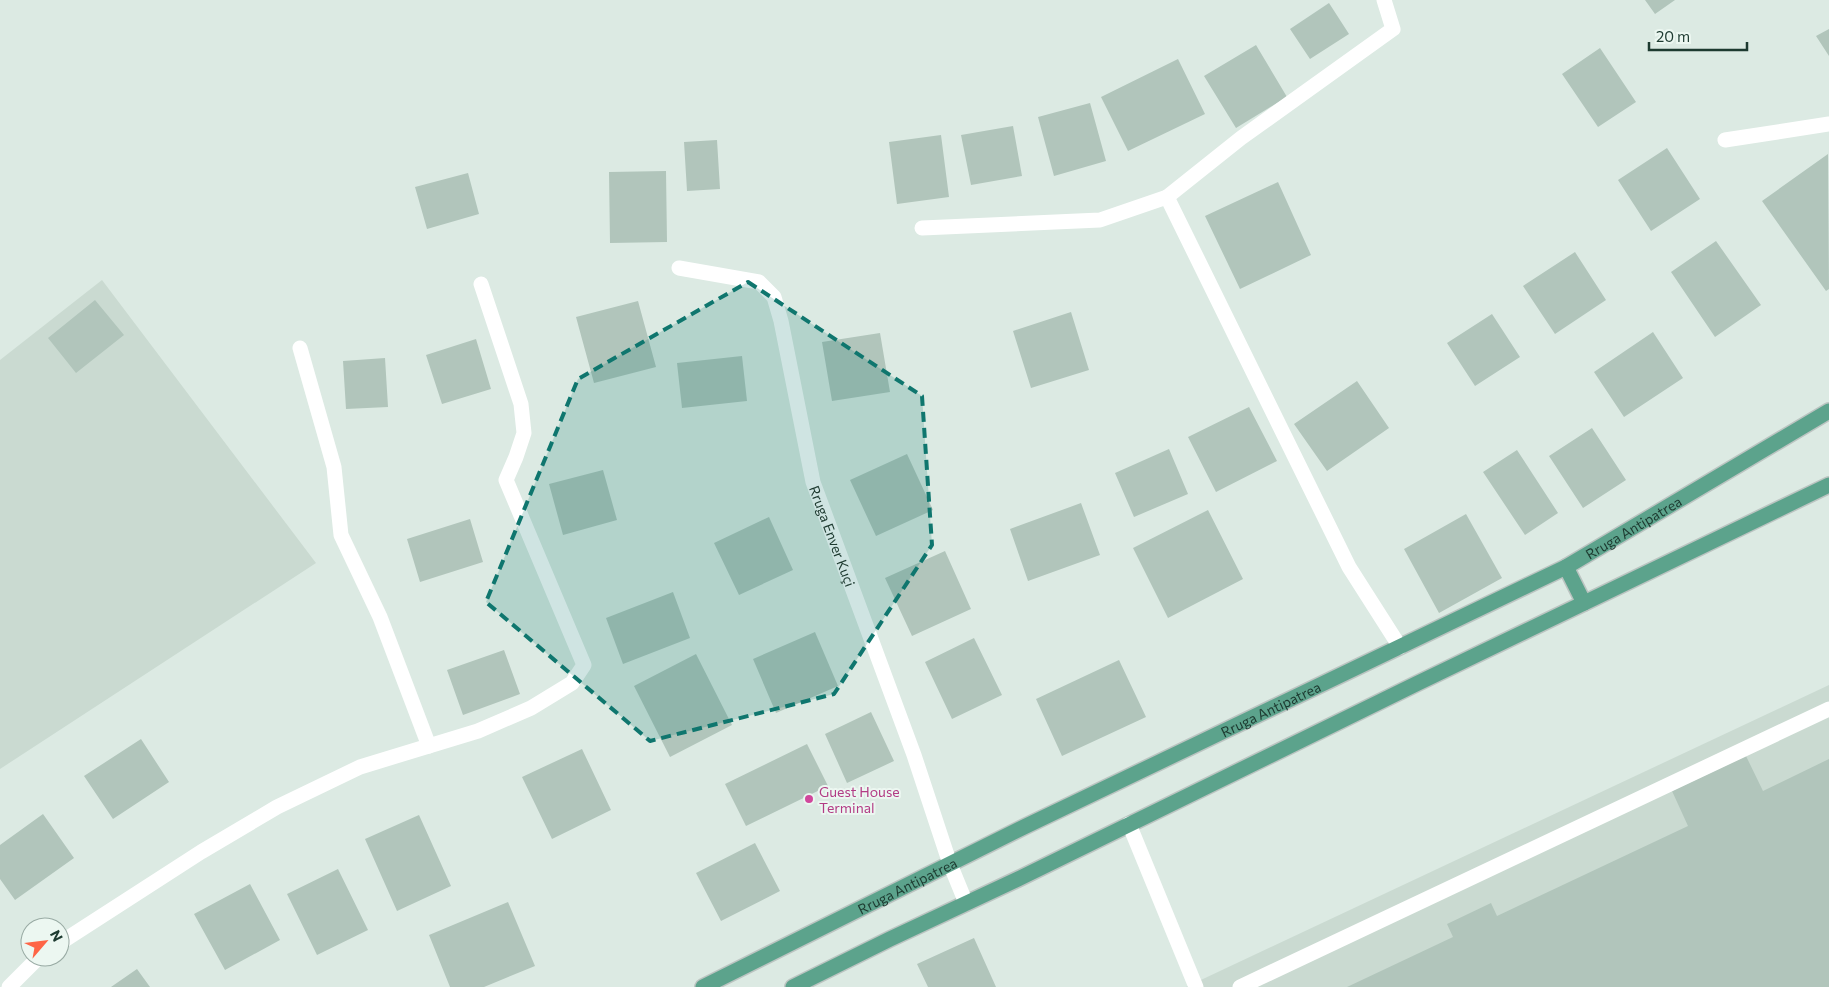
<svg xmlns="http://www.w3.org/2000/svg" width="1829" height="987" viewBox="0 0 1829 987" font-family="Commissioner,sans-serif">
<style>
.built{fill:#cadad1}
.building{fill:#b1c5bb}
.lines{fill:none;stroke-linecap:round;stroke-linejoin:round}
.major-casing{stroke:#bbc4c1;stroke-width:18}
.minor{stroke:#fff;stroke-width:15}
.major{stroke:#5ca38c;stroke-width:15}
.marked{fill:#0f766e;fill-opacity:0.2;stroke:#0f766e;stroke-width:4;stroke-dasharray:10 6;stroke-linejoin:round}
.hotel-dot{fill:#d1479c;stroke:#ecf7f1;stroke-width:2}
.labels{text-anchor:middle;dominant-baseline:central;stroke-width:4;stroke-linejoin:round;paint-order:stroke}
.street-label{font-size:14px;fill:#1d3a30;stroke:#ecf7f1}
.hotel-label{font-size:14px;fill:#b23c85;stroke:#ecf7f1;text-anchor:start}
</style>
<rect width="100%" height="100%" fill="#dceae3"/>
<!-- built -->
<path class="built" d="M102,280L316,563L0,769V360Z
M1829,685V987H1186Z"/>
<!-- building -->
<path class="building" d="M1645,0H1675L1655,14Z
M1329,3L1349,34L1310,59L1290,29Z
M1829,29V56L1816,36Z
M1256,45L1287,97L1236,128L1204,76Z
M1600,48L1636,102L1598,127L1562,74Z
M1178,59L1205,114L1128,151L1101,97Z
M1090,103L1106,161L1054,176L1038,117Z
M1013,126L1022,176L971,185L961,135Z
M941,135L949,197L897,204L889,142Z
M717,140L720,189L687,191L684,142Z
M1667,148L1700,199L1651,231L1618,180Z
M1828,154L1829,289L1826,291L1762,201Z
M666,171L667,242L610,243L609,172Z
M468,173L479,214L427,229L415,187Z
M1278,182L1311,255L1240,289L1205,216Z
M1716,241L1761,305L1715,337L1671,272Z
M1575,252L1606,300L1555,334L1523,286Z
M95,300L124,335L76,373L48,338Z
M638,301L656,367L594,383L576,317Z
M1071,312L1089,370L1031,388L1013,331Z
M1492,314L1520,357L1475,386L1447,343Z
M1653,332L1683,378L1624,417L1594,372Z
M880,333L890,392L832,401L822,342Z
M476,339L491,389L442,404L426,355Z
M742,356L747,401L682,408L677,363Z
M385,358L388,407L346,409L343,361Z
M1357,381L1389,428L1327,471L1294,424Z
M1249,407L1277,461L1216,492L1188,437Z
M1592,428L1626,480L1583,508L1549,456Z
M1169,449L1188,494L1134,517L1115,473Z
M1517,450L1558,513L1525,535L1483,472Z
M907,454L933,510L876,536L850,480Z
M603,470L617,520L563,535L549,484Z
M1081,503L1100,555L1028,581L1010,529Z
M1208,510L1243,579L1168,618L1133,548Z
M1466,514L1502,578L1439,613L1404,549Z
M769,517L793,570L739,595L714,543Z
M470,519L483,562L420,582L407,539Z
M945,551L971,609L912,636L885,578Z
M673,592L690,638L623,664L606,618Z
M815,632L838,686L776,713L753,659Z
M974,638L1002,695L952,719L925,662Z
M504,650L520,694L463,715L447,670Z
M696,654L732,725L670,757L634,686Z
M1119,660L1146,717L1062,756L1036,699Z
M871,712L894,761L847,783L825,734Z
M141,739L169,782L113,819L84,776Z
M807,744L828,786L746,826L725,784Z
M582,749L611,810L552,839L522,777Z
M1746,756L1763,791L1829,759V987H1347L1453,937L1447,924L1491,903L1497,916L1688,826L1672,791Z
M43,814L74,858L15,900L0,879V845Z
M419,815L451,886L397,911L365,839Z
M755,843L780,891L721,921L696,873Z
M338,869L368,930L317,955L287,894Z
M250,884L280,940L225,970L194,914Z
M508,902L535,966L484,987H450L429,935Z
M974,938L996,987H928L917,964Z
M137,969L150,987H111Z"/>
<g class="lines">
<defs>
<g id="major">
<path d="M1566,567L1584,603"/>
<path id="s2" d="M703,987L1026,826L1566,567L1829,411"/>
<path d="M793,987L890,939L1018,879L1416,684L1829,485"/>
</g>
</defs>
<!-- major casing -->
<use href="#major" class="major-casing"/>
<!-- minor -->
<g class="minor">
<path d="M1725,140L1829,124"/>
<path d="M1167,197L1349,567L1400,647"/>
<path d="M922,228L1100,220L1167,197L1241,138L1393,29L1384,0"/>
<path id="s1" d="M679,268L759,282L774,297L781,321L813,482L914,755L950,864L966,903"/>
<path d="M300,348L334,467L341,535L380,617L429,746"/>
<path d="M1129,824L1196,987"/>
<path d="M60,943L201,852L277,807L360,767L478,731L531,708L572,683L584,665L506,480L516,457L524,433L521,404L481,284"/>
<path d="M9,987L39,957"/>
<path d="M1240,987L1829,709"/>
</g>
<!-- major -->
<use href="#major" class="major"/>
</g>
<!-- marked area -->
<path class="marked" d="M748,282L922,396L932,545L834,694L650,741L486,602L578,379Z"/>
<!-- markers -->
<circle class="hotel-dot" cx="809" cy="799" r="5"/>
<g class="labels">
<!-- street labels -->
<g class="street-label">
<text stroke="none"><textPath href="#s2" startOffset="1038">Rruga Antipatrea</textPath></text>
<text stroke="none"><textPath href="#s1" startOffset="349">Rruga Enver Kuçi</textPath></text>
<text stroke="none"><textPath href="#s2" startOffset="632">Rruga Antipatrea</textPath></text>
<text stroke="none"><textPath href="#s2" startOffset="228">Rruga Antipatrea</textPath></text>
</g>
<!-- hotel labels -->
<g class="hotel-label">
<text x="819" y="791">Guest House<tspan x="819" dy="16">Terminal</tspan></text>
</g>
</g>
<!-- north arrow -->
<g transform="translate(45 942) rotate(62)"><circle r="24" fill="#ecf7f1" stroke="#99aba4"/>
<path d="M0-4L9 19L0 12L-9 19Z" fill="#fe6546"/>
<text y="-8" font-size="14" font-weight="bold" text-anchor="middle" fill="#1d3a30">N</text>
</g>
<!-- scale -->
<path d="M1649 42v8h98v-8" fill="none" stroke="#1d3a30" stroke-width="2.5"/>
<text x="1656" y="42" font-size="15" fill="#1d3a30" stroke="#ecf7f1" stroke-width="4" paint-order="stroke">20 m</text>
</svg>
